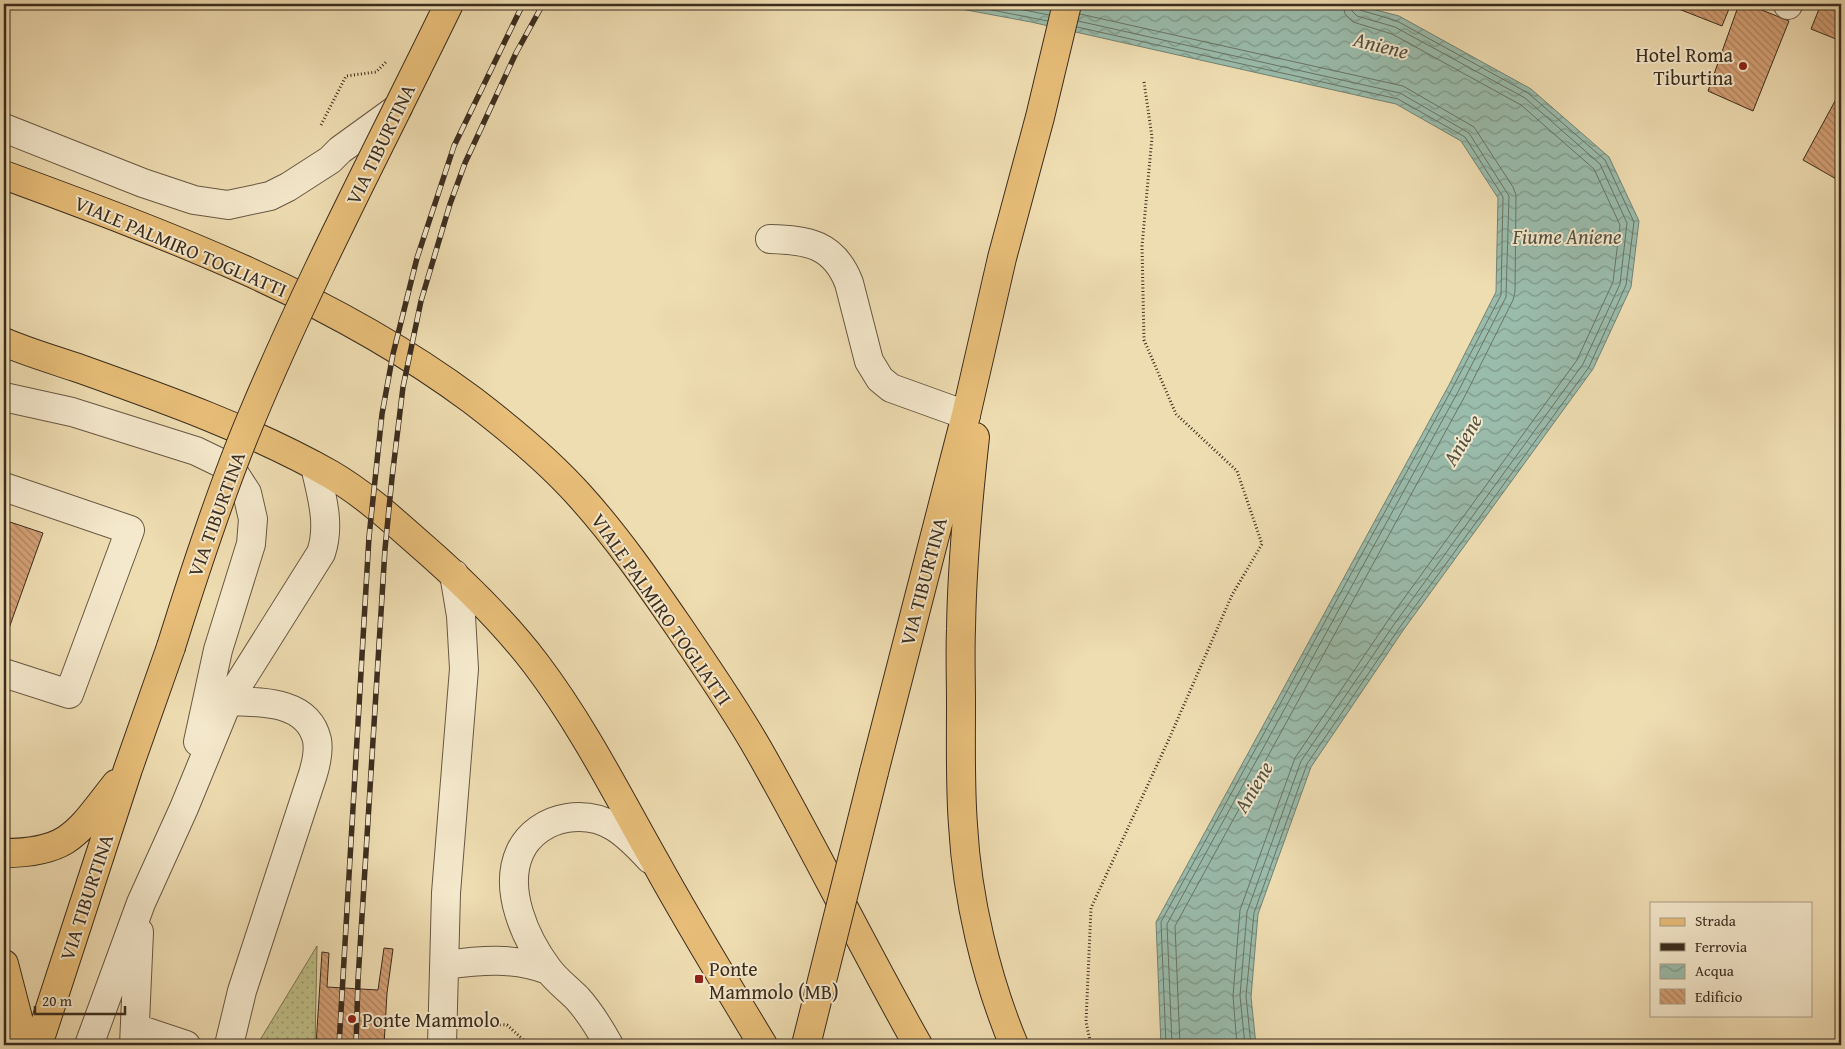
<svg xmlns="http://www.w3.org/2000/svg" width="1845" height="1049" viewBox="0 0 1845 1049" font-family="'Gentium Book Plus',serif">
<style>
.grass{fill:url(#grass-dots);stroke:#7d7653}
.water{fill:url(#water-waves);stroke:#748273}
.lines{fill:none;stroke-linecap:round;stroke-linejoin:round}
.shore{stroke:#6a7465;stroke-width:1}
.building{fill:url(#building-back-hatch);stroke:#3b2c1e}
.minor-casing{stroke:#685843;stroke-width:30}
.major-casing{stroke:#3b2c1e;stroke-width:30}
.path{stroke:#3b2c1e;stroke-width:3;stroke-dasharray:1 2.5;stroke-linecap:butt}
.minor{stroke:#f5e9cd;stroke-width:28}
.major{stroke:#e8be79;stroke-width:28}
.rail-casing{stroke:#3b2c1e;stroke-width:5.5}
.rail{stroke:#f5e9cd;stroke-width:4;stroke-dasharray:11;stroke-linecap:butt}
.major-bridge-casing{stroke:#3b2c1e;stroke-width:30;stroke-linecap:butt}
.major-bridge{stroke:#e8be79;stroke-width:28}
.poi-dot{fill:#8f2418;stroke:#f5e9cd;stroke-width:2}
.labels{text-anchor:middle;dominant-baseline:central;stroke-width:4;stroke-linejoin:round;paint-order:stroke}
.poi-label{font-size:20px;fill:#3b2c1e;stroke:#f5e9cd;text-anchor:start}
.street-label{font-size:20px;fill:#3b2c1e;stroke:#f5e9cd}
.water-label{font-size:21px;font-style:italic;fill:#535042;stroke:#f5e9cd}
</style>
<defs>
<pattern id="grass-dots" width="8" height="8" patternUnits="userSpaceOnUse" patternTransform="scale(1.25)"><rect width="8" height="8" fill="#bfbf88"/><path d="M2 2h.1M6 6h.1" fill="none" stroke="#9c9b6f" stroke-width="1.8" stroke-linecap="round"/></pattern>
<pattern id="water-waves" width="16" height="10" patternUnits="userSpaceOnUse" patternTransform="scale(1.25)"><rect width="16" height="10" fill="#9abcac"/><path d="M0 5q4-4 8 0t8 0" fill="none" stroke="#7f998b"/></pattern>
<pattern id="building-back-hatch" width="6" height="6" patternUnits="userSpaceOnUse" patternTransform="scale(1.25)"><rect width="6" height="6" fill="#d4a076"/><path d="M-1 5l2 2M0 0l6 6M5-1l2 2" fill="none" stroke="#ad8360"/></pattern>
</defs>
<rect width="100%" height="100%" fill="#efddb2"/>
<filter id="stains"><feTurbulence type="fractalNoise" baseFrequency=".004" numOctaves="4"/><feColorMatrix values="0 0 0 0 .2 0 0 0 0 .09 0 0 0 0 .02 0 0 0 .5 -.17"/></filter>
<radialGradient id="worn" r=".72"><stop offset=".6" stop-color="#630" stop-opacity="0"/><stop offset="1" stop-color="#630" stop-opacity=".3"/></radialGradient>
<!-- grass -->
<path class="grass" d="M317,946L315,1045H257Z"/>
<!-- water -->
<path class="water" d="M934,4H1353L1399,16L1531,89L1609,157L1639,221L1631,287L1593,369L1404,629L1311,767L1258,914L1251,997L1256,1045H1161L1156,922L1449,385L1496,292L1498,198L1461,141L1396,104L1031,22Z"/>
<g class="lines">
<!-- shore -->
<path class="shore" d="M961,4L1048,21
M994,4L1049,15
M1080,14L1403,86L1474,127L1513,187L1516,195L1515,292L1513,300L1466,394L1175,926L1180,1045
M1078,21L1400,93L1469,133L1509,196L1506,297L1459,390L1167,924L1172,1045
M1077,27L1398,99L1465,137L1503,197L1501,295L1453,387L1161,922L1166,1045
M1237,1045L1233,996L1240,910L1295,758L1389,619L1577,360L1613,282L1620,225L1594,169L1521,105L1392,34L1353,22L1345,14L1343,4
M1245,1045L1240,996L1247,912L1301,761L1395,623L1583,364L1620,284L1627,223L1600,164L1525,98L1395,27L1357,16L1352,11L1350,4
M1251,1045L1246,996L1254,913L1307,764L1400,627L1589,367L1626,285L1634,222L1605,160L1528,93L1397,21L1360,10L1357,4"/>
</g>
<!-- building -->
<path class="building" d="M1666,4H1731L1722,26Z
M1739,4H1747L1789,21L1753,111L1708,91Z
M1821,4H1841V41L1811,29Z
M1841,90V175L1838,180L1803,160Z
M4,520L43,533L8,631L4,630Z
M384,948L393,949L387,993L384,1045H316L322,952L329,953L327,987L378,990Z"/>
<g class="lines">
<defs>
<path id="minor" d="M1788,5V4
M4,128L143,183L194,200L228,205L270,196L288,187L330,160L340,150L398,108
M770,239C808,240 834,244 849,283L869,361L880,379L891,388L966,415
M4,397L72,412L196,451L225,465L234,473L247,493L253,519L251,544L218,650L198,742
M4,487L130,530L69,694L4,673
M228,701C260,702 308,700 317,740C319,751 316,764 313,774L242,991L229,1045
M445,965C481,960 514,957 548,970
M135,1028L186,1045
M89,1045L141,903L184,808L228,701L321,553C331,524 321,494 315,466
M134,1045L139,932
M442,1045L446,893L464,669L461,616L454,574
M609,1045C600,1029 590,1012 577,998C568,989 556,980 548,969C525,938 503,889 520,852C528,834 547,821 567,818C605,812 626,833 650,859"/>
<path id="major" d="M4,175C167,235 331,295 472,400C510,429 548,460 580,496C617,537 648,582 679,627C706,667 734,707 758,749C814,847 863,948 918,1045
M4,342C27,352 51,359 75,367C162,398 250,429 330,474C361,492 388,516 415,540C459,578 501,618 536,664C583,726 618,796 656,863C690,925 727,985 763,1045
M975,437C968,500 962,564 961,629C960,654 961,679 961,704C961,745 960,785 963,825C967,898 986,978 1014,1045
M874,772L966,415L1002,258L1040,117L1067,4
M4,853C70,853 78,832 116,784
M4,964L25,1045
M38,1045L128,769L171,647"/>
</defs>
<!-- minor casing -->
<use href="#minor" class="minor-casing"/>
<!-- major casing -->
<use href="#major" class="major-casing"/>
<!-- path -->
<path class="path" d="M321,125L346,76L376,72L386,62
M472,1023L507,1025L529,1045
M1091,1045L1086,1022L1091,908L1169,739L1232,595L1262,544L1237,471L1176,414L1144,340L1142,246L1152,137L1144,82"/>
<!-- minor -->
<use href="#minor" class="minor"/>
<!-- major -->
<use href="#major" class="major"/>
<defs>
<path id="rail" d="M339,1045L369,537L382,414L393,354L417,258L454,146L523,4
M356,1045L358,980L385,549L392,478L403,387L421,301L450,204L465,163L516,53L543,4"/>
</defs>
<!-- rail casing -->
<use href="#rail" class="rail-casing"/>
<!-- rail -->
<use href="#rail" class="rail"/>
<defs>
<path id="major-bridge" d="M171,647C195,570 220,493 251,419C310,278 382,142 449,4
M806,1045L874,772"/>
</defs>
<!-- major-bridge casing -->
<use href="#major-bridge" class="major-bridge-casing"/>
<!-- major-bridge -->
<use href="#major-bridge" class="major-bridge"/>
</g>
<!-- markers -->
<g class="poi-dot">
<circle cx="1743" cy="66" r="5"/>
<rect x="694" y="974" width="10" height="10" rx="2.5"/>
<circle cx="352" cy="1019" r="5"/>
</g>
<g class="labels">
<!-- poi labels -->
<g class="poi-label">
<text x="1733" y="54" text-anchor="end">Hotel Roma<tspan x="1733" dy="23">Tiburtina</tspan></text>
<text x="709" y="968">Ponte<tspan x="709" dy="23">Mammolo (MB)</tspan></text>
<text x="362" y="1019">Ponte Mammolo</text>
</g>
<!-- street labels -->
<g class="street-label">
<text transform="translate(380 144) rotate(-64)">VIA TIBURTINA</text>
<text transform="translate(181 246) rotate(23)">VIALE PALMIRO TOGLIATTI</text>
<text transform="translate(216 514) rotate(-70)">VIA TIBURTINA</text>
<text transform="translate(923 581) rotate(-75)">VIA TIBURTINA</text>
<text transform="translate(662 609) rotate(55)">VIALE PALMIRO TOGLIATTI</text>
<text transform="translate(86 897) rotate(-72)">VIA TIBURTINA</text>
</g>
<!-- water labels -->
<g class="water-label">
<text transform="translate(1381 45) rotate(14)">Aniene</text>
<text x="1567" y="236">Fiume Aniene</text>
<text transform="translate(1462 440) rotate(-59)">Aniene</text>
<text transform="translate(1253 787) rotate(-59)">Aniene</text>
</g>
</g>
<!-- margin -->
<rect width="1845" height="1049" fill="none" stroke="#efddb2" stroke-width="20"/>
<rect x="5" y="5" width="1835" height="1039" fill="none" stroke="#3b2c1e" stroke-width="2.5"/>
<rect x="10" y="10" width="1825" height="1029" fill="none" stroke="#3b2c1e"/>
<!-- legend -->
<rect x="1650" y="902" width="162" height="115" fill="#f5e9cd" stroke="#ab9d87"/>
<rect x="1660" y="918" width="25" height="8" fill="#e8be79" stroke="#ab9d87"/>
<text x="1695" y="926" font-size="15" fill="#3b2c1e">Strada</text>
<rect x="1660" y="943" width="25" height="8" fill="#3b2c1e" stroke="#ab9d87"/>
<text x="1695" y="952" font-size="15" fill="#3b2c1e">Ferrovia</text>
<rect x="1660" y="964" width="25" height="15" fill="url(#water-waves)" stroke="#ab9d87"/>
<text x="1695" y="976" font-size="15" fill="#3b2c1e">Acqua</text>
<rect x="1660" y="989" width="25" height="15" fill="url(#building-back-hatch)" stroke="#ab9d87"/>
<text x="1695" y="1002" font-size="15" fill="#3b2c1e">Edificio</text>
<!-- scale -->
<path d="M35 1006v8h90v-8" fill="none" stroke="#3b2c1e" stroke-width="2.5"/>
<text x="42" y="1006" font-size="15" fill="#3b2c1e" stroke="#f5e9cd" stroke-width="4" paint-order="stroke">20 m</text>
<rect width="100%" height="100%" filter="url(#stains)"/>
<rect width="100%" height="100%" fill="url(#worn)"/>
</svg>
